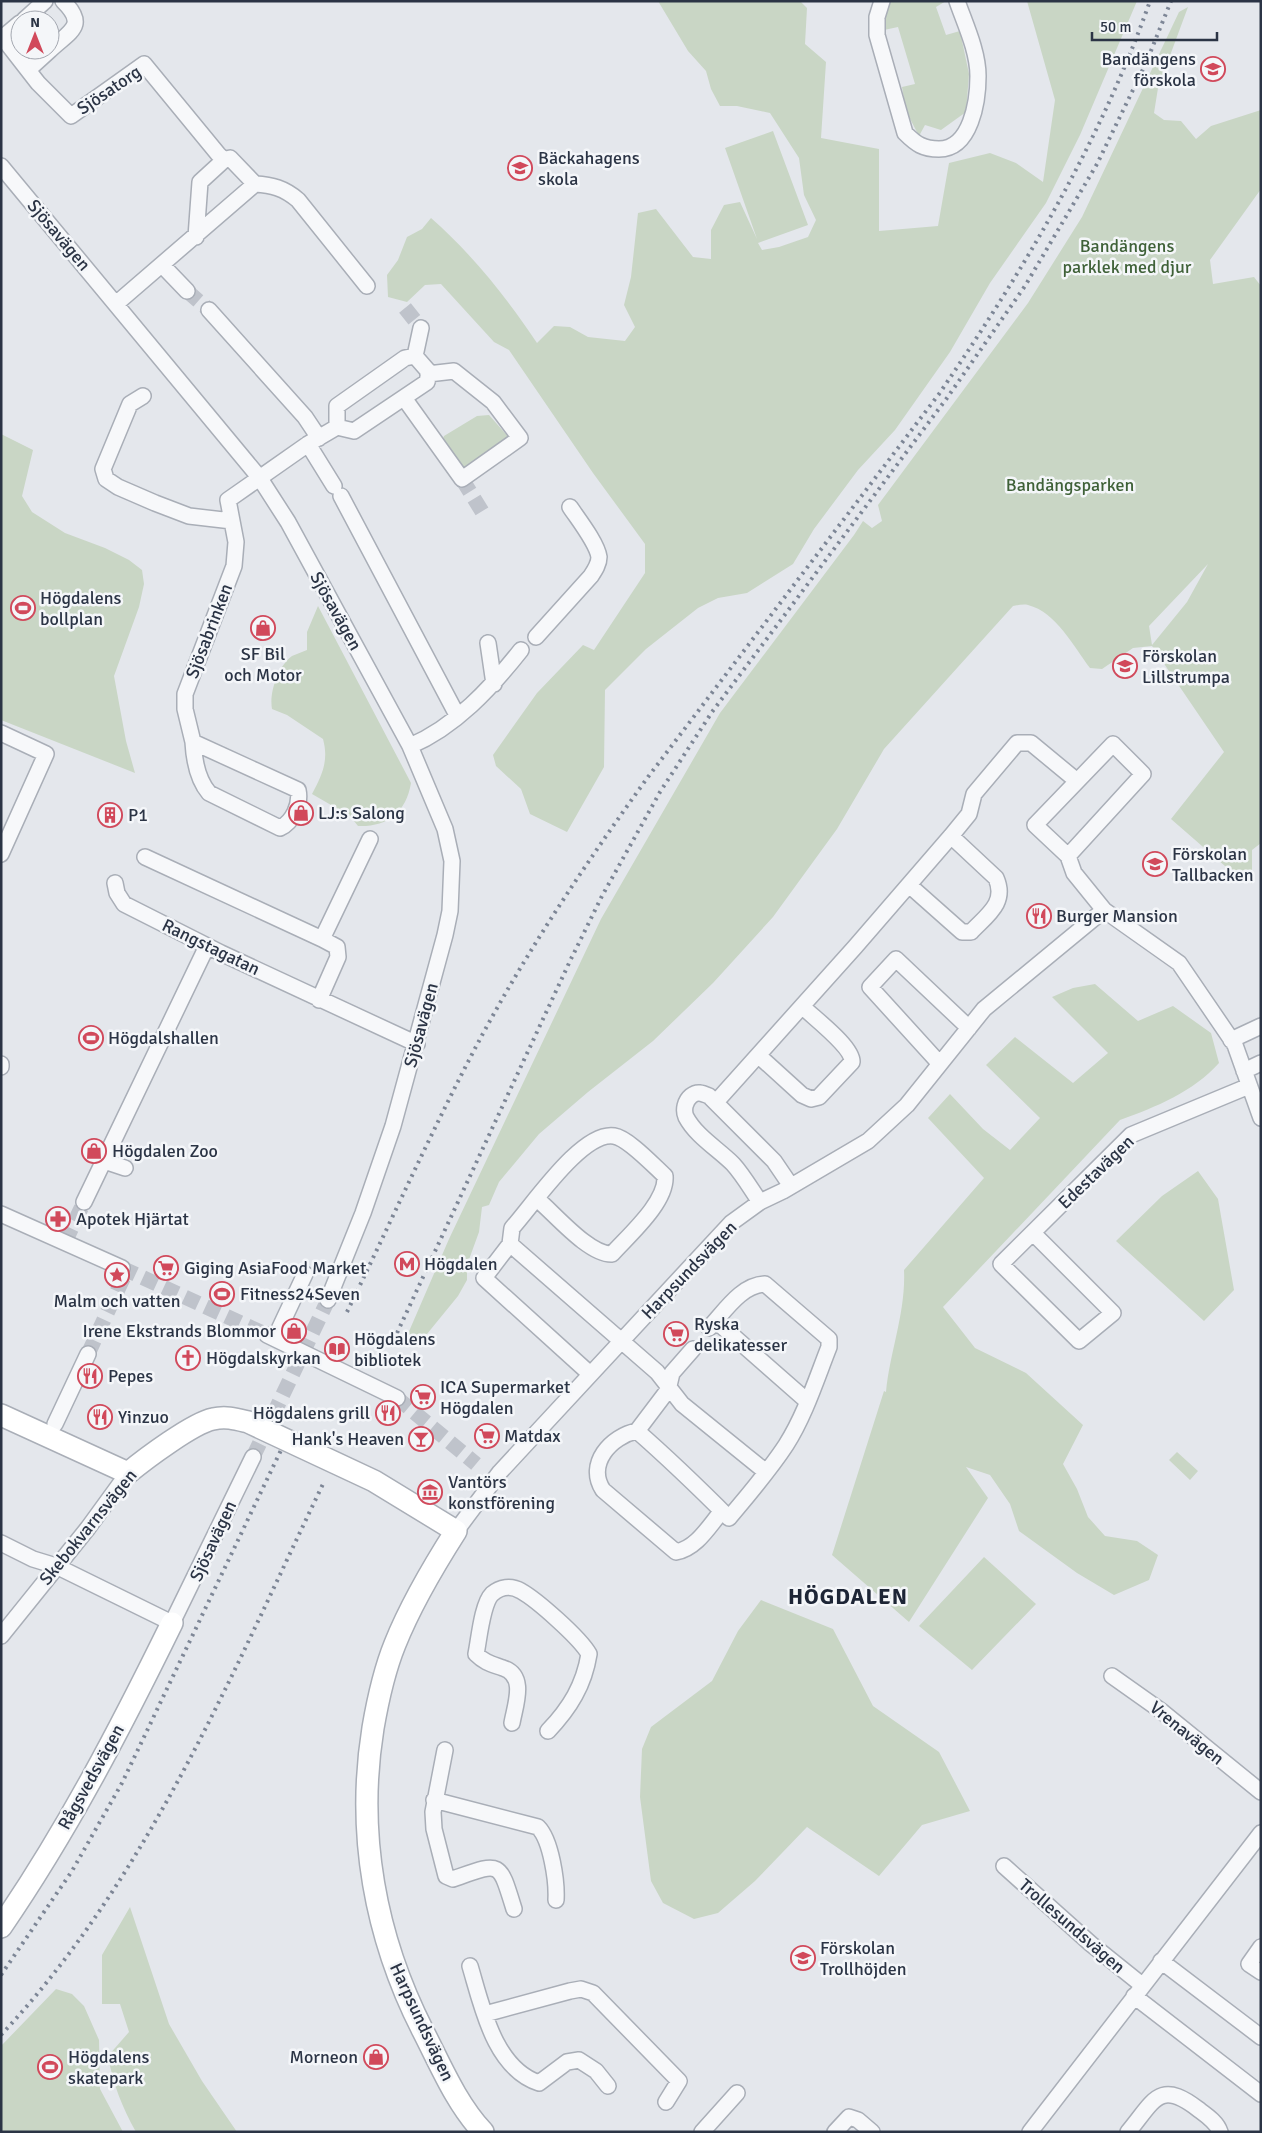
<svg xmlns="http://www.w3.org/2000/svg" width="1262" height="2133" viewBox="0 0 1262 2133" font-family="Signika,sans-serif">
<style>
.green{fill:#c9d6c5;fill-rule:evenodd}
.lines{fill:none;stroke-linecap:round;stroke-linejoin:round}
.street-tunnel{stroke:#bfc3cb;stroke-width:15;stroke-dasharray:15 8;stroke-linecap:butt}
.street-casing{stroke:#a9aeb7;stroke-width:18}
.secondary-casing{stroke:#a9aeb7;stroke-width:24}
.street{stroke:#f7f8fa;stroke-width:15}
.secondary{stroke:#fff;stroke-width:21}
.rail{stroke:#7d8696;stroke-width:4;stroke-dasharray:2.5 5;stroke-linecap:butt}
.labels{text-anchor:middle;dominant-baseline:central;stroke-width:5;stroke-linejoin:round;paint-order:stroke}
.poi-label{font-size:18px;fill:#2b3445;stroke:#f4f6f9;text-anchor:start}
.street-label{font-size:18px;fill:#2b3445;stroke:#f4f6f9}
.park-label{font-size:18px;fill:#3f6138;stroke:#f4f6f9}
.district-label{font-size:22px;font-weight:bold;letter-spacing:1px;fill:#1d2536;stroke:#f4f6f9}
</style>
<rect width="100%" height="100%" fill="#e4e7ec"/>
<!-- green -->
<path class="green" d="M658,1H800L807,8L805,44L826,62L821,138L879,149V231L938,226L949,163L990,153L1016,163L1043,182L1055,100L1027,1H1137L1080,135L1046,203L990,283L950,352L895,430L858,470L814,529L793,564L747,593L718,598L698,608L646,649L605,690L604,767L567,832L530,814L521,789L496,766L493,755L537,693L583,645L594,650L645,573V544L593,473L509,350L494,342L441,284L425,285L407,302L388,297L387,275L398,260L407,237L422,229L431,218C472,254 507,298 537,343L554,326L570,327L588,337L625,341L635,327L624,305L631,277L638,213L656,209L693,257L711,259V230L724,205L740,202L757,239L725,148L773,131L808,225L758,243L762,250L779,247L808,237L816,220L804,195L799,158L770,113L737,106H720L711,89L706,71L688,51Z
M890,1H946L936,7L946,35L960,31L969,74L966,112L941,130L925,125L919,136L906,111L902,87L915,84L898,27L884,30L885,13Z
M1188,7L1158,88L1154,113L1164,120L1181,121L1196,139L1211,126L1261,110V189L1210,260L1213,284L1254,277L1261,286V843L1252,850V884L1233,873L1171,819L1224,752L1152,646L1133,648L1102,669L1090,668C1074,647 1056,612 1028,605C1024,604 1018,605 1013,606L884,749L837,829L773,917L713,983L653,1041L588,1092L539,1134L499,1182L489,1205L482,1207L479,1232L467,1265V1280L458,1296L427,1334L407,1336L449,1239L601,919L720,713L854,535L863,521L872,528L882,521L878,505L1028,303L1082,217L1179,12ZM1208,564L1187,602L1152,645L1149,626Z
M489,415L511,440L461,473L441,444L444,436L477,416Z
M1,434L33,450L22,496L32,512L65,533L105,548L129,560L142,570L144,584L139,607L114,676L126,741L135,773L1,720Z
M318,606L411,783C406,813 387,827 358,826L350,816L312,794C322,775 329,761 323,739L287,715L272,709C269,693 278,666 292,656C297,654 302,652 307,650V632Z
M1095,984L1138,1021L1173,1006L1211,1033L1219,1063C1193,1092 1156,1107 1120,1120L943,1307L975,1348L1026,1373L1083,1425L1063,1464L1077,1489L1088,1517L1105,1536L1137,1541L1158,1555L1149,1580L1114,1595L1077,1573L1019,1531L1010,1504L990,1475L966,1467L988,1498L909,1622L832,1555L884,1391L886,1392C890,1351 906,1312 904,1270L984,1178L928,1118L950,1094L983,1129L1010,1150L1040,1118L986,1065L1015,1037L1073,1083L1108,1053L1052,997L1073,988Z
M1198,1171L1218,1199L1234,1290L1204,1321L1116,1241L1162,1196Z
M1177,1452L1198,1471L1190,1480L1169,1460Z
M984,1557L1036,1604L972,1670L919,1626Z
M761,1600L833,1629L873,1706L939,1752L970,1811L922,1825L879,1876L807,1827L755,1881L718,1913L694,1919L663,1903L651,1881L640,1797L642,1749L651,1727L712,1681L738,1631Z
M130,1907L169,2024L202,2081L237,2132H136C122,2107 113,2084 108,2056L129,2032L120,2004H102V1955Z
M56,1989L72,1994L84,2006L99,2040L100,2089L123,2132H1V2046Z"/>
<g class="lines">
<!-- street-tunnel -->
<path class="street-tunnel" d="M187,291L209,310
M405,308L421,328
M462,479L483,513
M65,1242L84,1202
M122,1268L267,1335
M88,1354L127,1270
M397,1398L476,1464
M253,1457L328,1300"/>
<defs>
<path id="street" d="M882,1L877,17V35L905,133C916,144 923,149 939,149C971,149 978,101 978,76C978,51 965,24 957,1
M24,20L45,1
M3,38L38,83L71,116L144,64L218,154L224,160L230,158L255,184
M1,39L20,23
M50,50C70,31 88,26 63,1
M28,70L50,50
M1,166L259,477L288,522L410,746L445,829L452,861L450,911L445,935L393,1126L363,1213L328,1300
M196,237L200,182L224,160
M162,265L187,291
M117,303L255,184C272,185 284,188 298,200L367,286
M209,310L305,417L319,438
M415,356L429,372L427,382L354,431L337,427V406L405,358Z
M415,356L421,328
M143,396L130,404L103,469L106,479L118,487L155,503L189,516L232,521
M404,398L462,479L520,438L493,402L454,371L428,374
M308,444L334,486
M341,496L457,715
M536,637L591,576C595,570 599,564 599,557C597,543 578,519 570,507
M488,643L494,684
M1,733L46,754L1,854
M193,742C194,760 197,779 209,793L280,828C293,822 301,804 298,790L193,742L185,709V694L234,566L236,542L228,500L308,444L337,427
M410,746C455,727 491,688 521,650
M1068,856L1035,825L1113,744L1143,774L1068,856L1074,873L1104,910L1179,963L1235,1045L1261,1118
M145,857L322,939
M115,883L117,893L124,904L221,953L417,1044
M909,885L962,932H971C987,915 1007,903 996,878L951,836
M319,1000L338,957L337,947L322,939L370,839
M1231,1040L1261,1026
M759,1056L802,1095L811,1099L819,1097L852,1062C853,1047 814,1018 803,1007
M1,1064V1067
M940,1064L870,987L896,959L969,1028
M1244,1071L1261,1063
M716,1102L855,947L951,836L969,814L974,794L1017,743H1031L1077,781
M104,1161L125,1168
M84,1202L207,946
M760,1202C751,1189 743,1175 733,1164C718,1149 696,1136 686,1117C683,1110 685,1101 691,1096C697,1091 702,1093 709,1096L774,1161L791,1186
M1,1214L122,1268
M1033,1233L1113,1313L1079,1341L1001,1264L1131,1135L1249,1086
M510,1244L512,1228C533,1205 582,1131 614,1136C628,1138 654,1166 665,1176C667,1202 629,1235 612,1254C589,1255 555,1214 537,1199
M716,1321L807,1401
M709,1328C725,1311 741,1285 765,1284L829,1339V1347C816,1380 805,1415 786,1445C769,1471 749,1494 729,1518C699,1488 669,1459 637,1431C611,1436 586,1464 603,1490L676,1552C697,1548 709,1526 722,1511
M267,1335L397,1398
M275,1338L305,1274
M589,1373L484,1278L510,1244L657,1372L682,1404L766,1472
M55,1424L88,1354
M637,1431L668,1390L672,1373L693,1349
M456,1531L500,1472L731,1223L760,1202L783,1191L868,1141L907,1105L984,1009L1104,910
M1,1543L33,1559L56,1566L172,1623L253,1457
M1,1636L88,1528L128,1473
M1112,1676L1160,1710L1261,1792
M512,1723C515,1705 527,1676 503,1668C492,1664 485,1663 476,1654C479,1640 482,1604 492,1594C500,1587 511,1585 521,1591C537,1600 580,1638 589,1654C584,1685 570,1708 548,1731
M445,1750L433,1812L434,1829L446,1876L453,1879C501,1862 499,1860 514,1909
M434,1800L538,1827C551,1840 557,1881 556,1900
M1004,1866L1091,1944L1142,1985
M1261,1947L1249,1964L1261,1972
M1161,1961L1261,2037
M470,1966C482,2006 494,2068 539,2083L567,2062L579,2060L596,2071L608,2086
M1134,1996L1261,2094
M485,2014L570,1991L581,1989L593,1993L679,2081L666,2102
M702,2132L737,2093
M835,2132L849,2117L858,2120L872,2132
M1030,2132L1261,1833
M1128,2132C1154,2101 1159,2079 1198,2109C1206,2115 1217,2122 1220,2132"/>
<path id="secondary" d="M1,1415L128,1473C145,1459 193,1423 213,1419C226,1416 236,1419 248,1422L374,1481L456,1531C433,1567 411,1604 395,1644C384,1671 378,1699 373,1728C356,1833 375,1937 423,2031C441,2066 456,2103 483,2132
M1,1927C67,1831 121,1727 172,1623"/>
</defs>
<!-- street casing -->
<use href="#street" class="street-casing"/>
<!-- secondary casing -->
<use href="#secondary" class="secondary-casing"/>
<!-- street -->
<use href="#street" class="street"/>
<!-- secondary -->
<use href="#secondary" class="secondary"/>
<!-- rail -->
<path class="rail" d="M347,1312C388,1228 426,1143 469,1060C520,961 583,867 648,777L939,394C1023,271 1100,143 1150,1
M397,1333L570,961L602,896L660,792L712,712L947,398L1025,286L1097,164L1146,63L1171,1
M1,1975L72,1871L122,1783L282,1448
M1,2035C148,1878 231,1675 323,1484"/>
</g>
<!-- icons -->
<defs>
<symbol id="school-ring" viewBox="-11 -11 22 22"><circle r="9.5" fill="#f4f6f9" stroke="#d1495b" stroke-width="1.5"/><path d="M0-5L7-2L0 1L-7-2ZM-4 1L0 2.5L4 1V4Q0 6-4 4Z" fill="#d1495b"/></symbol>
<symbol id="stadium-ring" viewBox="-11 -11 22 22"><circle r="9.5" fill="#f4f6f9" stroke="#d1495b" stroke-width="1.5"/><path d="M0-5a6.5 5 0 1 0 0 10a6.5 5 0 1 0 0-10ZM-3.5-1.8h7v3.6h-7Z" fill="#d1495b"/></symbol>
<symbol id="shop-ring" viewBox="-11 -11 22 22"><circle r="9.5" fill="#f4f6f9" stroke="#d1495b" stroke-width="1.5"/><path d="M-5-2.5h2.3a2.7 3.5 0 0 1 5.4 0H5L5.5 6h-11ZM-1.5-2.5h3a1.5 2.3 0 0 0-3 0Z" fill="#d1495b"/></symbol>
<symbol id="building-ring" viewBox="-11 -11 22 22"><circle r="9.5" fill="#f4f6f9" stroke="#d1495b" stroke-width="1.5"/><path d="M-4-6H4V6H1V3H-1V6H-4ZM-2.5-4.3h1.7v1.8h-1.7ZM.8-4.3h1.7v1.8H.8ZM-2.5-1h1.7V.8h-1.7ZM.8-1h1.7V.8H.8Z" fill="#d1495b"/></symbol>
<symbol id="restaurant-ring" viewBox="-11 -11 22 22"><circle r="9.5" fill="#f4f6f9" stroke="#d1495b" stroke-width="1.5"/><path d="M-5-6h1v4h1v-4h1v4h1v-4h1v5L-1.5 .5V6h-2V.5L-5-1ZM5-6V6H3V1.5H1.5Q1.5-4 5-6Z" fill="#d1495b"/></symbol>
<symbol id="pharmacy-ring" viewBox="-11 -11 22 22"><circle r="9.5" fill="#f4f6f9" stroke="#d1495b" stroke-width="1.5"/><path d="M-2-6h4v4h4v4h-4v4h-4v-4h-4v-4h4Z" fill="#d1495b"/></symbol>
<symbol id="metro-ring" viewBox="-11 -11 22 22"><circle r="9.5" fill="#f4f6f9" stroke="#d1495b" stroke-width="1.5"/><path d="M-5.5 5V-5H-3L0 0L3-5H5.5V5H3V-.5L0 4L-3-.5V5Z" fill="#d1495b"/></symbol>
<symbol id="supermarket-ring" viewBox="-11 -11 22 22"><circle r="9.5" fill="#f4f6f9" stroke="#d1495b" stroke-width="1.5"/><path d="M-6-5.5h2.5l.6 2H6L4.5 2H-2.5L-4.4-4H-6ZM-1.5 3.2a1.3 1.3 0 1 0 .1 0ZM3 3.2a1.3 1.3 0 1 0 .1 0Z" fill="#d1495b"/></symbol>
<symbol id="sight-ring" viewBox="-11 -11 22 22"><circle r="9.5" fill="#f4f6f9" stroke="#d1495b" stroke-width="1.5"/><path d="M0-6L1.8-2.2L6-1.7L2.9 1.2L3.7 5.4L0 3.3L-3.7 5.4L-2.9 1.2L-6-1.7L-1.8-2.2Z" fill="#d1495b"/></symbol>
<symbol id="library-ring" viewBox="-11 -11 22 22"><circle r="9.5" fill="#f4f6f9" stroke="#d1495b" stroke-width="1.5"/><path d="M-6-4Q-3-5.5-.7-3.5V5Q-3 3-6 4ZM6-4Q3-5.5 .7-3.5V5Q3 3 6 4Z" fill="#d1495b"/></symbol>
<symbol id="church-ring" viewBox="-11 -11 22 22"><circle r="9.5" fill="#f4f6f9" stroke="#d1495b" stroke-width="1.5"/><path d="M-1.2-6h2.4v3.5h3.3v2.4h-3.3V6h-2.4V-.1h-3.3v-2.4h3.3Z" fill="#d1495b"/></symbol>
<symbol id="bar-ring" viewBox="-11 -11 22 22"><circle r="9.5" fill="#f4f6f9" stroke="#d1495b" stroke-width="1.5"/><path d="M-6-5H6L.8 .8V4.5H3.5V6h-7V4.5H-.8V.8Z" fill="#d1495b"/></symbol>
<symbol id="museum-ring" viewBox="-11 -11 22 22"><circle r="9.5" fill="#f4f6f9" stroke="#d1495b" stroke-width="1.5"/><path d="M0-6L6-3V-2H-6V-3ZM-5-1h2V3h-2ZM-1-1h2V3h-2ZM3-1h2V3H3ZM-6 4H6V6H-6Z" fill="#d1495b"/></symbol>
</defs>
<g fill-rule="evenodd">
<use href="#school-ring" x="1199" y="55" width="28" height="28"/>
<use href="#school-ring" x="506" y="154" width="28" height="28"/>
<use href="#stadium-ring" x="9" y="594" width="28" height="28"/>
<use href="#shop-ring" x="249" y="614" width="28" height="28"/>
<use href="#school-ring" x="1111" y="652" width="28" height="28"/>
<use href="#shop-ring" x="287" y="799" width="28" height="28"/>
<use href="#building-ring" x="96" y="801" width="28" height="28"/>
<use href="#school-ring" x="1141" y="850" width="28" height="28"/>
<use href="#restaurant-ring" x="1025" y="902" width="28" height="28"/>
<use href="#stadium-ring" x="77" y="1024" width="28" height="28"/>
<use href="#shop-ring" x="80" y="1137" width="28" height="28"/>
<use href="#pharmacy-ring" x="44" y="1205" width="28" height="28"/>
<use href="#metro-ring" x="393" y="1250" width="28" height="28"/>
<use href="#supermarket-ring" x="152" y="1254" width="28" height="28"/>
<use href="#sight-ring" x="103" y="1261" width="28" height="28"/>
<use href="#stadium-ring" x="208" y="1280" width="28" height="28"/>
<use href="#shop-ring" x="280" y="1317" width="28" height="28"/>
<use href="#supermarket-ring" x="662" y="1320" width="28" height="28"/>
<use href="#library-ring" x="323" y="1335" width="28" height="28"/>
<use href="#church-ring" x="174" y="1344" width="28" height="28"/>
<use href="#restaurant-ring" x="76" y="1362" width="28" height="28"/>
<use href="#supermarket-ring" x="409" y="1383" width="28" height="28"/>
<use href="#restaurant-ring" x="374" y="1399" width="28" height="28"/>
<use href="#restaurant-ring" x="86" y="1403" width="28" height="28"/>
<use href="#supermarket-ring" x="473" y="1422" width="28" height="28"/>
<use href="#bar-ring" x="407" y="1425" width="28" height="28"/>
<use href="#museum-ring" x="416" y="1478" width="28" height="28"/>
<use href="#school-ring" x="789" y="1944" width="28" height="28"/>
<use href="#shop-ring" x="362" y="2043" width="28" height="28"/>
<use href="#stadium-ring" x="36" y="2053" width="28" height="28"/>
</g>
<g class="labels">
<!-- poi labels -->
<g class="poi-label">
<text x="1196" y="59" text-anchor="end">Bandängens<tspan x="1196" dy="21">förskola</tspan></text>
<text x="538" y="158">Bäckahagens<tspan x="538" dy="21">skola</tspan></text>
<text x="40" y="598">Högdalens<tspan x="40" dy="21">bollplan</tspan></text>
<text x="263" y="654" text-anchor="middle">SF Bil<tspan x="263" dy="21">och Motor</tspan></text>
<text x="1142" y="656">Förskolan<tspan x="1142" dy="21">Lillstrumpa</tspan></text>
<text x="318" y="813">LJ:s Salong</text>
<text x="128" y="815">P1</text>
<text x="1172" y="854">Förskolan<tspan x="1172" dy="21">Tallbacken</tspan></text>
<text x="1056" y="916">Burger Mansion</text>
<text x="108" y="1038">Högdalshallen</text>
<text x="112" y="1151">Högdalen Zoo</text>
<text x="76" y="1219">Apotek Hjärtat</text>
<text x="424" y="1264">Högdalen</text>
<text x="184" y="1268">Giging AsiaFood Market</text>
<text x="240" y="1294">Fitness24Seven</text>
<text x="117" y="1301" text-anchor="middle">Malm och vatten</text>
<text x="694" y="1324">Ryska<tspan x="694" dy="21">delikatesser</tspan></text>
<text x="276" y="1331" text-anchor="end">Irene Ekstrands Blommor</text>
<text x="354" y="1339">Högdalens<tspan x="354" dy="21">bibliotek</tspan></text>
<text x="206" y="1358">Högdalskyrkan</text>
<text x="108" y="1376">Pepes</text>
<text x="440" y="1387">ICA Supermarket<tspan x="440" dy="21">Högdalen</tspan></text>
<text x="370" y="1413" text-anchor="end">Högdalens grill</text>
<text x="118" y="1417">Yinzuo</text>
<text x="504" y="1436">Matdax</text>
<text x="404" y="1439" text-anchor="end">Hank's Heaven</text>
<text x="448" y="1482">Vantörs<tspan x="448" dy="21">konstförening</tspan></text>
<text x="820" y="1948">Förskolan<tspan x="820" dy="21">Trollhöjden</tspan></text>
<text x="68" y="2057">Högdalens<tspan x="68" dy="21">skatepark</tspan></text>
<text x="358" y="2057" text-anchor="end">Morneon</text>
</g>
<!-- street labels -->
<g class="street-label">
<text transform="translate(109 90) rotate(-34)">Sjösatorg</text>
<text transform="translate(59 235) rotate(50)">Sjösavägen</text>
<text transform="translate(336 611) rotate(61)">Sjösavägen</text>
<text transform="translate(209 631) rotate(-69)">Sjösabrinken</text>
<text transform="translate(211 947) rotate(26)">Rangstagatan</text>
<text transform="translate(421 1025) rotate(-75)">Sjösavägen</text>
<text transform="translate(1096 1172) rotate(-44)">Edestavägen</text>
<text transform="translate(689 1270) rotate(-46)">Harpsundsvägen</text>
<text transform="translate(88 1527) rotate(-51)">Skebokvarnsvägen</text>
<text transform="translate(213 1541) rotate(-65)">Sjösavägen</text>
<text transform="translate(1187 1733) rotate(39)">Vrenavägen</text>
<text transform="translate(91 1777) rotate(-61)">Rågsvedsvägen</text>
<text transform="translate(1072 1926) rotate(41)">Trollesundsvägen</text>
<text transform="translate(422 2022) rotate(65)">Harpsundsvägen</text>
</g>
<!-- park labels -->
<g class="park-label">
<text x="1127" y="246">Bandängens<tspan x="1127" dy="21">parklek med djur</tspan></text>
<text x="1070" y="485">Bandängsparken</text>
</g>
<!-- district labels -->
<g class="district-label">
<text x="848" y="1596">HÖGDALEN</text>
</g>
</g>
<!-- border -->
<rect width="1262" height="2133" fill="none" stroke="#2b3445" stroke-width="5"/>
<!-- north arrow -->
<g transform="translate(35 35)"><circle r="24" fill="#f4f6f9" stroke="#a4a8b1"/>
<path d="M0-4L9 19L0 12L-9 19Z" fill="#d1495b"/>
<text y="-8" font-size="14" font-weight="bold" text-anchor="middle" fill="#2b3445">N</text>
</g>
<!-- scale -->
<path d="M1092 32v8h125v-8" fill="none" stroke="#2b3445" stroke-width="2.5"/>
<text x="1100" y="32" font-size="15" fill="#2b3445" stroke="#f4f6f9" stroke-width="4" paint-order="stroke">50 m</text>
</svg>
